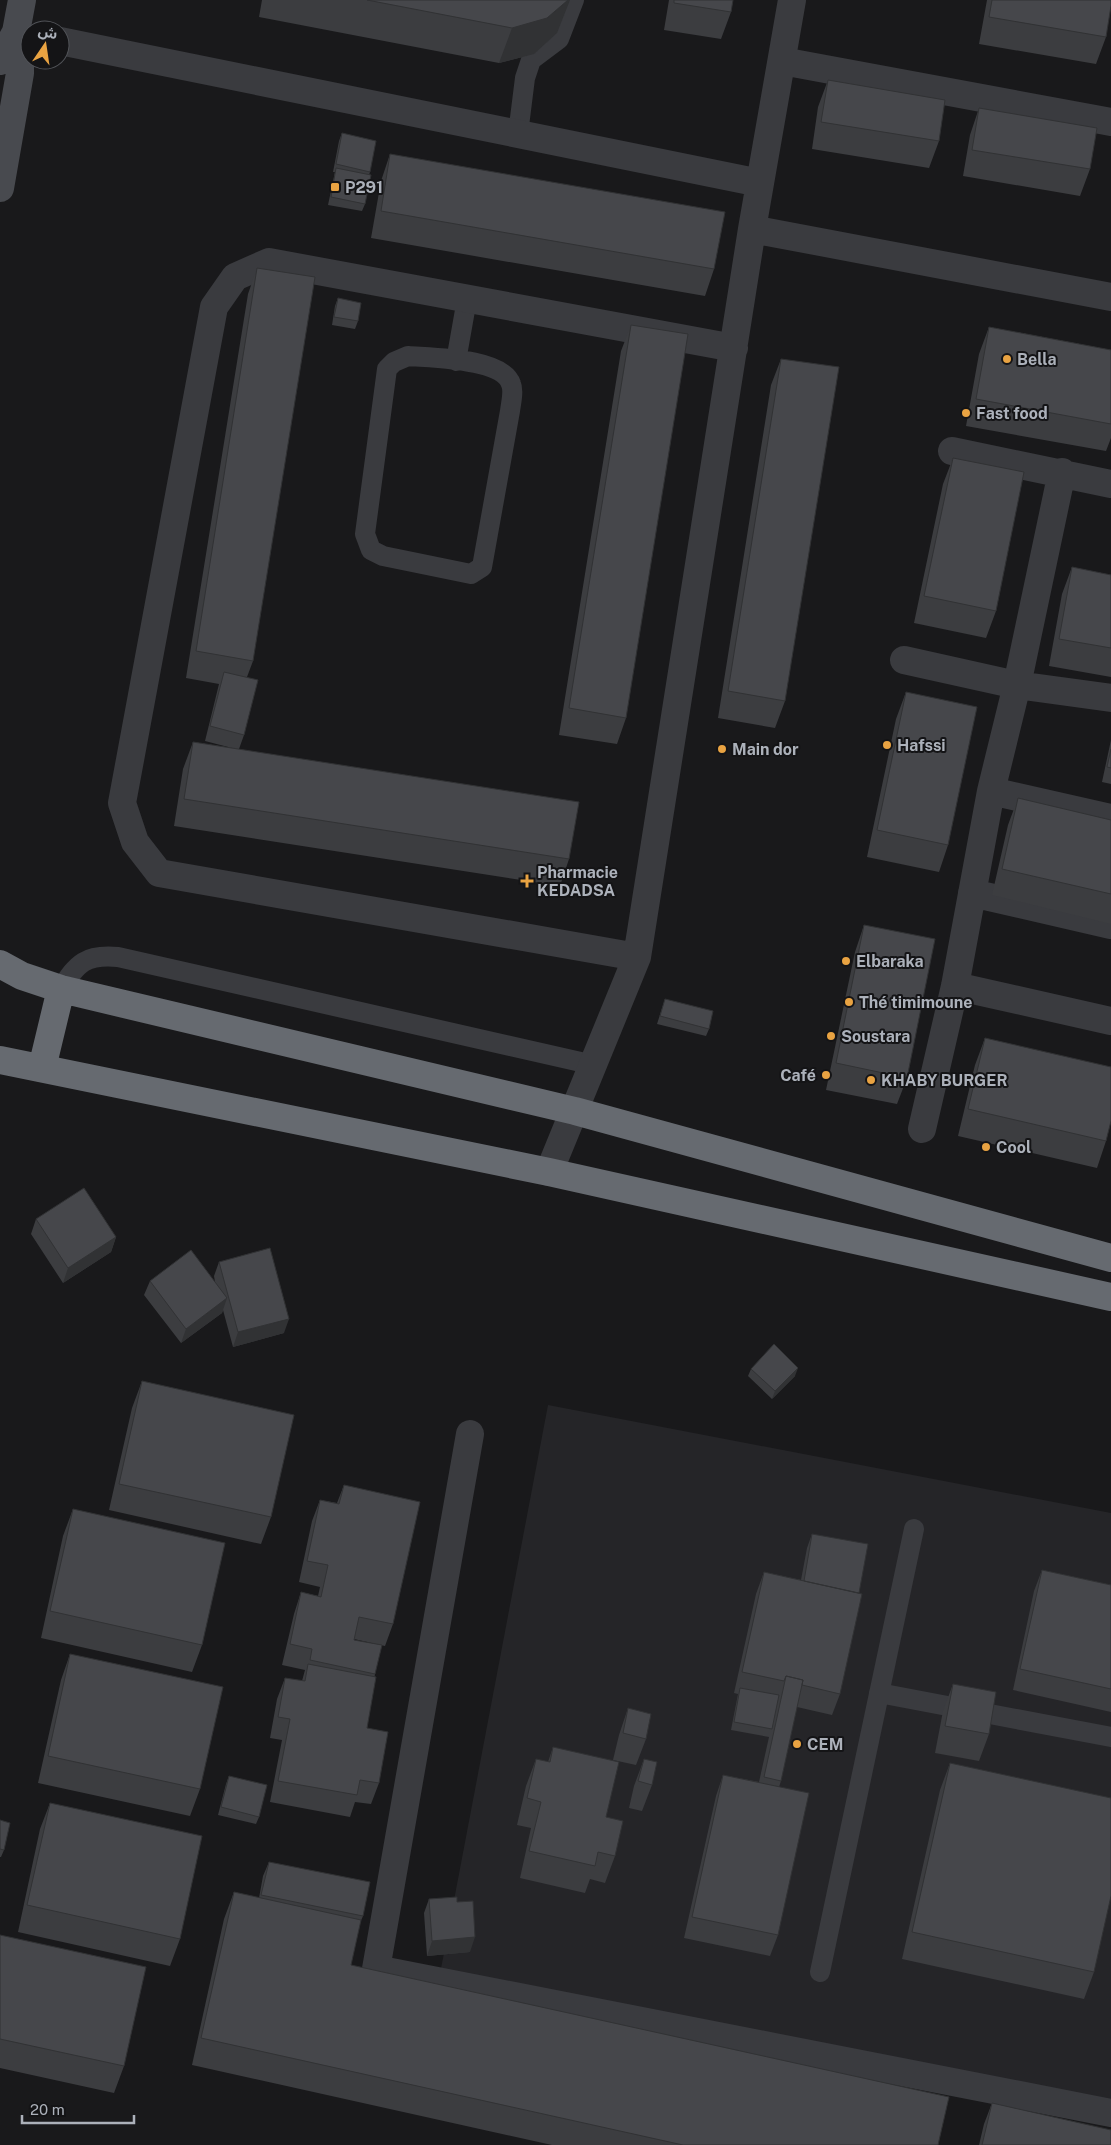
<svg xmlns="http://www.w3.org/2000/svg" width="1111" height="2145" viewBox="0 0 1111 2145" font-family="'Public Sans','Noto Sans Arabic',sans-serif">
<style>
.built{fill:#252528}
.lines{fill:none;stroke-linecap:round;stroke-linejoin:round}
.lane{stroke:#3a3b3f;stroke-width:20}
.street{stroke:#3a3b3f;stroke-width:28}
.secondary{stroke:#484a4f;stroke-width:28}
.highway{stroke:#666a70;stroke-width:28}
.wall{fill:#3c3d40}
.shaded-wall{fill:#313234}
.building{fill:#46474b;stroke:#313234}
.poi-dot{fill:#e9a342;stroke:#141416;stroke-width:2}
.labels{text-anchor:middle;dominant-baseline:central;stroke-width:4;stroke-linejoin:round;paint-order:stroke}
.poi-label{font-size:16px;font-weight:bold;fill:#acb1ba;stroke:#141416;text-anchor:start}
</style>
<rect width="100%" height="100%" fill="#19191b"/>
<!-- built -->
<path class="built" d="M548,1405L1111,1513V2103L440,1974Z"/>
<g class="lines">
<!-- lane -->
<path class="lane" d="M518,134L525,78L531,60L559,39L574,0
M408,356C432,358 503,358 511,384C514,391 511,403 510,411L482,567L471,574L383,556L371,550L365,534L387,369L394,362Z
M456,361L467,299
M61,989C77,963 86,954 118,957L594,1065
M879,1693L1111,1737
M820,1972L914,1529"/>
<!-- street -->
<path class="street" d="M60,41L760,183
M782,61L1111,122
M752,229L1111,297
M952,451L1111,484
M904,660L1017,685L1111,698
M991,791L1111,818
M972,893L1111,925
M637,957L159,873L135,842L122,803L214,307L235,277L269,262L734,348
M955,986L1111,1021
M922,1129L955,986L991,791L1017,685L1062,472
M549,1172L637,957L752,229L792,0
M470,1434L376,1969L1111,2113"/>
<!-- secondary -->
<path class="secondary" d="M0,61L16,32L22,0
M0,188L20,73V58L16,32"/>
<!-- highway -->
<path class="highway" d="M0,964L22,976L61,989L575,1111L1111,1258
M0,1060L549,1172L1111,1297
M42,1068L61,989"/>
</g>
<!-- wall -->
<path class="wall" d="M262,0H570L557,33L534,54L499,63L259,17Z
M669,0H733L731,12L721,39L664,30Z
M987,0H1111L1106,37L1096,64L979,44Z
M828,80L939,141L929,168L812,149L818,107Z
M979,108L1090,169L1080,196L963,176L970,135Z
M342,133L370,172L369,175L365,204L362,211L328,205L335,172H333L339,141Z
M390,154L714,269L705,296L371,238L381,181Z
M257,268L253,661L247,677L244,735L239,749L569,859L560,886L174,826L183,769L193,742L232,748L205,741L219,684L186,678L248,294Z
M338,298L358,321L355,329L332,325L335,306Z
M631,325L626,718L617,744L559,735L621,351Z
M989,327L1111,350V438L1106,451L966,426L979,354Z
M781,359L785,701L775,728L718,718L771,385Z
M953,458L996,611L986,638L914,623L943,484Z
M1072,567L1111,575V677L1049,666L1062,594Z
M906,692L948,845L939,872L867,857L896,719Z
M1111,740V784L1102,782Z
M1018,798L1111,820V924L992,895L1008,825Z
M864,925L907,1078L897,1104L826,1090L855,952Z
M665,999L709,1029L706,1036L657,1024Z
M985,1038L1106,1141L1097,1168L958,1136L975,1065Z
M36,1219L116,1237L111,1252L63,1283L31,1234Z
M219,1262L284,1333L233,1347L223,1310L222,1313L181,1343L144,1295L150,1281L215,1282L214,1276Z
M751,1369L795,1376L772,1399L748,1376Z
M142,1381L271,1517L261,1544L109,1510L132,1408Z
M344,1485L393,1624L385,1646L354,1639L375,1674L367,1728L379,1783L371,1804L355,1802L350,1817L270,1802L282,1740L270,1738L277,1699L285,1678L302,1681L305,1670L282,1665L294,1614L301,1592L318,1596L320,1587L299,1582L312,1521L320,1500L337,1503Z
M73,1509L202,1645L192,1672L41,1638L63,1536Z
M812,1534L840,1694L832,1715L797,1707L781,1781L779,1787L778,1935L770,1956L684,1938L716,1796L723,1775L759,1782L769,1737L731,1730L738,1694L734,1693L756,1594L764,1572L801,1580L807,1548Z
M1042,1570L1111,1585V1712L1013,1690L1034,1591Z
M70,1654L200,1789L190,1816L38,1783L61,1680Z
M953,1684L989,1734L979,1761L935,1753L943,1711Z
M628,1708L646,1739L636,1765L613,1760L619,1735Z
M553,1747L606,1817L615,1856L605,1883L590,1879L585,1893L520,1878L531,1828L517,1825L526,1786L536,1759L548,1762Z
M644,1759L652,1785L642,1811L629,1808L634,1786Z
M950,1763L1094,1972L1084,1999L902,1959L940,1790Z
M229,1776L259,1817L256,1824L218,1815L226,1784Z
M50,1803L180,1939L170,1966L18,1932L40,1829Z
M0,1820L4,1850L1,1857H0Z
M269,1862L363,1916L360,1923L351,1965L938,2145H552L192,2065L224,1919L234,1892L259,1898L263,1876Z
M429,1899L457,1902L470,1952L427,1956L424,1913Z
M0,1935L124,2066L114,2093L0,2068Z
M992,2103L1111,2145H979L984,2124Z"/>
<!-- shaded-wall -->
<path class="shaded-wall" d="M568,0H570L557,33L534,54L499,63L512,28Z
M116,1237L111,1252L63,1283L68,1268Z
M227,1298L222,1313L181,1343L186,1329Z
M289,1319L284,1333L233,1347L238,1332Z
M798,1368L795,1376L772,1399L775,1391Z
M475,1937L470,1952L427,1956L432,1941Z"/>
<!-- building -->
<path class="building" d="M367,0H568L547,18L512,28Z
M674,0H733L731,12L674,3Z
M992,0H1111V6L1106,37L989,17Z
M828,80L945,100L939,141L821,122Z
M979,108L1097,128L1090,169L972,150Z
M342,133L376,141L370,172L336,164Z
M390,154L725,212L714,269L381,211Z
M336,168L371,175L365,204L331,197Z
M257,268L315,277L253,661L196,651Z
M338,298L361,303L358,321L334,317Z
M631,325L688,334L626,718L569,708Z
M989,327L1111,350V424L976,399Z
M781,359L839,367L785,701L728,691Z
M953,458L1024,472L996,611L924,596Z
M1072,567L1111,575V648L1059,639Z
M224,672L258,680L244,735L210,726Z
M906,692L977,707L948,845L877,830Z
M193,742L579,802L569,859L184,799Z
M1111,749V768L1107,767Z
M1018,798L1111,820V894L1002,869Z
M864,925L935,939L907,1078L836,1063Z
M665,999L713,1011L709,1029L660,1016Z
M985,1038L1111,1067V1121L1106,1141L968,1109Z
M84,1188L116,1237L68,1268L36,1219Z
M270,1248L289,1319L238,1332L219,1262Z
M191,1250L227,1298L186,1329L150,1281Z
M774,1344L798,1368L775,1391L751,1369Z
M142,1381L294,1415L271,1517L119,1484Z
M344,1485L420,1502L393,1624L359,1617L354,1640L382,1645L375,1674L310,1660L312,1649L290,1644L301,1592L321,1597L328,1565L307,1561L320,1500L339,1504Z
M73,1509L225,1543L202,1645L50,1611Z
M812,1534L868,1544L859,1593L804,1581Z
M1042,1570L1111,1585V1689L1020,1669Z
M764,1572L862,1594L840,1694L802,1685L803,1680L786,1676L784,1681L742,1672Z
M70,1654L223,1687L200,1789L48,1756Z
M308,1664L376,1677L367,1728L388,1732L379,1783L360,1780L357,1795L278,1781L290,1719L278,1717L285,1678L305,1681Z
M786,1676L803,1680L781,1781L764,1777Z
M953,1684L996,1692L989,1734L945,1726Z
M740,1688L779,1695L772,1729L734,1722Z
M628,1708L651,1714L646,1739L623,1733Z
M553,1747L619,1762L606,1817L623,1821L615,1856L598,1852L595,1866L529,1851L541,1802L527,1798L536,1759L550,1762Z
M644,1759L657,1762L652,1785L638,1781Z
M950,1763L1111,1798V1896L1094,1972L912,1932Z
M723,1775L809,1793L778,1935L692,1917Z
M229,1776L267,1785L259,1817L221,1807Z
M50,1803L202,1836L180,1939L27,1905Z
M0,1820L10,1823L4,1850L0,1849Z
M269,1862L370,1882L363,1916L261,1895Z
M234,1892L361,1920L351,1965L949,2097L938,2145H683L201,2038Z
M457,1897V1902L473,1901L475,1937L432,1941L429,1899Z
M0,1935L146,1967L124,2066L0,2039Z
M992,2103L1111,2130V2145H982Z"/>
<!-- markers -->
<g class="poi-dot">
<rect x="330" y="182" width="10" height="10" rx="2.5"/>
<circle cx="1007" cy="359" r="5"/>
<circle cx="966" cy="413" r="5"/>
<circle cx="887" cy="745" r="5"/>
<circle cx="722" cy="749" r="5"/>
<path d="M524.5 873.5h5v5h5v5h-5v5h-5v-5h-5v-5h5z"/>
<circle cx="846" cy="961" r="5"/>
<circle cx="849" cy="1002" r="5"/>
<circle cx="831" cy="1036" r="5"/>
<circle cx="826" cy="1075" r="5"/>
<circle cx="871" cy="1080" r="5"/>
<circle cx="986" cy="1147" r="5"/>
<circle cx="797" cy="1744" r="5"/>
</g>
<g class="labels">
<!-- poi labels -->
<g class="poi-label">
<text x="345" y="187">P291</text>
<text x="1017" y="359">Bella</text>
<text x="976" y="413">Fast food</text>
<text x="897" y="745">Hafssi</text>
<text x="732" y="749">Main dor</text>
<text x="537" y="872">Pharmacie<tspan x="537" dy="18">KEDADSA</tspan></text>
<text x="856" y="961">Elbaraka</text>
<text x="859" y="1002">Thé timimoune</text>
<text x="841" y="1036">Soustara</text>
<text x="816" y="1075" text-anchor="end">Café</text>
<text x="881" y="1080">KHABY BURGER</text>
<text x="996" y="1147">Cool</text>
<text x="807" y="1744">CEM</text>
</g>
</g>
<!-- north arrow -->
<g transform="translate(45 45) rotate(13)"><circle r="24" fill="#141416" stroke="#515358"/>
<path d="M0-4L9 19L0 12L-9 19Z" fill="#e9a342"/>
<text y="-8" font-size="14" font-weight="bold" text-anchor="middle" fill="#acb1ba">ش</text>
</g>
<!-- scale -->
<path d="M22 2115v8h112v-8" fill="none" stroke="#acb1ba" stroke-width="2.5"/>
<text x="30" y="2115" font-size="15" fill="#acb1ba" stroke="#141416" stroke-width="4" paint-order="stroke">20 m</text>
</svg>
